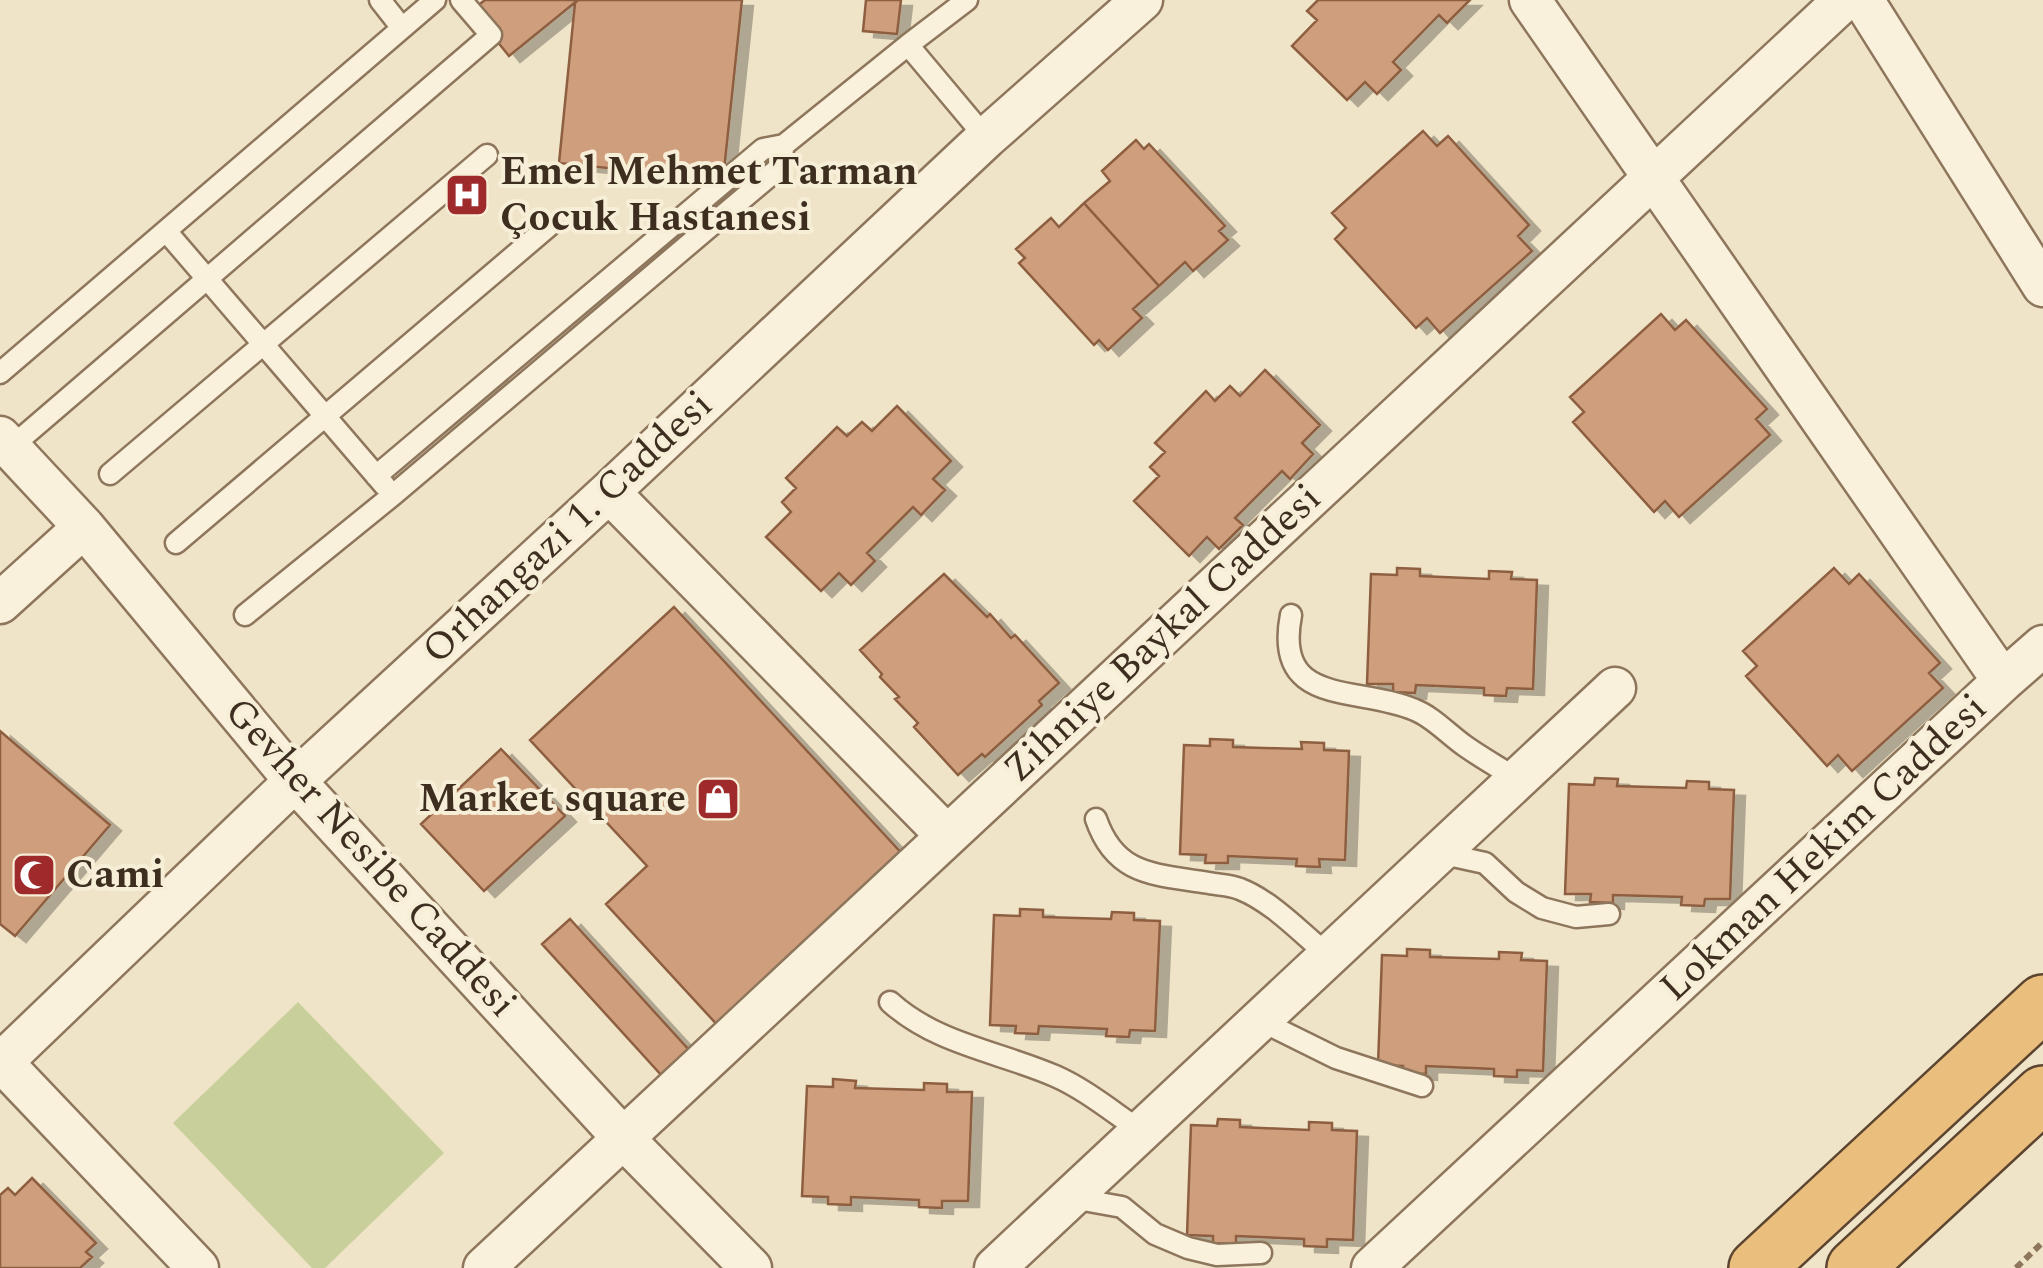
<svg xmlns="http://www.w3.org/2000/svg" width="2043" height="1268" viewBox="0 0 2043 1268" font-family="Spectral,serif">
<style>
.green{fill:#c9cf9b}
.building{fill:#cf9f7d;stroke:#8d5f41;stroke-width:2.5;filter:url(#shadow)}
.lines{fill:none;stroke-linecap:round;stroke-linejoin:round}
.service-casing{stroke:#8d765c;stroke-width:25}
.minor-casing{stroke:#8d765c;stroke-width:45}
.trunk-casing{stroke:#5b4430;stroke-width:60}
.path{stroke:#8d765c;stroke-width:6;stroke-dasharray:8 5;stroke-linecap:butt}
.service{stroke:#faf1dc;stroke-width:20}
.minor{stroke:#faf1dc;stroke-width:40}
.trunk{stroke:#eabe7c;stroke-width:55}
.labels{text-anchor:middle;dominant-baseline:central;stroke-width:8;stroke-linejoin:round;paint-order:stroke}
.poi-label{font-size:40px;font-weight:bold;fill:#3d2e20;stroke:#f7eed8;text-anchor:start}
.street-label{font-size:40px;fill:#3d2e20;stroke:#f7eed8}
</style>
<defs>
<filter id="shadow"><feDropShadow dx="11" dy="6" stdDeviation="0" flood-color="#0004"/></filter>
</defs>
<rect width="100%" height="100%" fill="#f0e4c8"/>
<!-- green -->
<path class="green" d="M298,1002L444,1153L325,1268H312L173,1123Z"/>
<!-- building -->
<path class="building" d="M485,0H578L509,56L472,10Z
M578,0H742L723,180L559,163L575,3Z
M866,0H901L897,34L863,31Z
M1318,0H1470L1447,23L1439,15L1393,62L1401,70L1377,94L1365,82L1347,100L1292,46L1317,20L1307,11Z
M1423,131L1437,146L1448,136L1529,225L1518,236L1532,251L1440,333L1427,318L1416,328L1335,239L1346,228L1332,213Z
M1136,140L1144,149L1149,144L1225,226L1219,231L1228,240L1193,271L1185,262L1159,286L1084,203L1110,181L1102,171Z
M1084,203L1159,286L1133,309L1142,318L1108,350L1099,340L1094,345L1019,263L1025,258L1016,249L1051,218L1059,227Z
M1661,314L1675,330L1686,320L1767,409L1756,419L1770,435L1679,517L1665,501L1654,512L1573,422L1584,412L1570,397Z
M1265,370L1320,425L1302,443L1313,454L1290,479L1282,471L1235,518L1243,525L1219,549L1207,537L1189,556L1134,501L1159,476L1150,467L1165,452L1155,443L1206,391L1215,401L1230,386L1240,396Z
M897,406L951,461L933,479L945,490L921,515L913,507L867,553L875,561L851,585L839,573L821,591L766,537L791,512L782,502L796,488L786,478L837,427L847,436L862,422L872,431Z
M1397,568L1420,569V576L1489,579V571L1512,572L1511,579L1537,580L1533,689L1507,688L1506,696L1484,695V688L1416,685L1415,693L1393,692V684H1367L1371,574L1397,575Z
M1834,568L1849,584L1859,574L1940,663L1929,673L1943,688L1852,771L1838,755L1827,766L1746,676L1757,666L1743,651Z
M944,574L987,617L990,614L1011,638L1015,635L1059,683L1039,701L1042,705L985,757L982,754L958,775L914,727L918,723L895,699L899,697L880,677L882,674L860,650Z
M674,607L906,858L721,1029L606,904L647,866L530,740Z
M0,731L110,825L15,936L0,924Z
M1210,739L1233,740V747L1302,749L1301,742L1324,743V750L1349,751L1345,860L1319,859L1320,867L1296,866L1297,859L1228,856V863H1205L1206,855L1180,854L1184,745L1210,746Z
M501,749L565,816L484,891L421,824Z
M1595,778L1618,779L1617,786L1686,788L1687,781L1709,782V789L1734,790L1730,899H1705L1704,906L1681,905L1682,897L1613,895V903L1590,902L1591,894H1565L1569,784L1594,785Z
M1020,909L1043,910V917L1111,919L1112,912L1134,913V920L1160,921L1155,1031L1130,1030L1129,1037L1106,1036L1107,1029L1039,1026L1038,1034L1015,1033L1016,1026L990,1025L994,915L1020,916Z
M570,919L700,1062L673,1088L542,944Z
M1407,949L1430,950V957L1499,959V952L1522,953L1521,960L1547,961L1543,1071L1517,1070V1077L1494,1076V1069L1426,1066V1074L1403,1073V1066L1378,1065L1382,955L1407,956Z
M833,1079L856,1081L855,1088L924,1090V1083L947,1084V1092H972L968,1201H942V1208L919,1207V1200L851,1197V1205L828,1204V1197L802,1196L807,1086L833,1087Z
M1218,1119L1240,1120V1127L1309,1130V1122L1332,1123V1130L1357,1131L1353,1240L1327,1239V1247L1304,1246V1239L1236,1236V1244L1213,1243V1236L1187,1235L1191,1125L1217,1126Z
M32,1178L96,1243L86,1252L92,1257L80,1268H0V1195L8,1188L15,1195Z"/>
<g class="lines">
<defs>
<path id="service" d="M380,0L402,28
M908,45L967,0
M166,231L385,486
M0,373L435,0
M10,448L491,35L461,0
M110,474L487,155
M376,476L763,149L784,145L908,45L986,138
M176,543L549,226
M245,615L393,495L779,168L784,145
M1291,615C1273,708 1357,685 1415,710C1433,717 1449,735 1465,746C1482,758 1500,768 1517,779
M1096,819C1116,877 1156,874 1209,883C1219,885 1231,885 1240,889C1273,902 1302,934 1328,955
M1439,853L1485,863L1516,892L1542,908L1576,917L1609,914
M890,1002C936,1044 1000,1052 1055,1076C1085,1089 1114,1113 1141,1131
M1259,1020L1336,1058L1422,1086
M1072,1198L1122,1207L1155,1234L1188,1248L1217,1255L1261,1253"/>
<path id="minor" d="M1863,0L2043,286
M0,437L84,527L295,781L623,1138L751,1268
M609,492L947,836
M0,603L84,527
M2003,681L2043,646
M0,1060L198,1268
M0,1064L295,781L609,492L986,138L1142,0
M484,1268L1844,0
M995,1268L1615,688
M1372,1268L2003,681L1530,0"/>
<path id="trunk" d="M1757,1268L2043,1003
M1855,1268L2043,1094"/>
</defs>
<!-- service casing -->
<use href="#service" class="service-casing"/>
<!-- minor casing -->
<use href="#minor" class="minor-casing"/>
<!-- trunk casing -->
<use href="#trunk" class="trunk-casing"/>
<!-- path -->
<path class="path" d="M2016,1268L2043,1242"/>
<!-- service -->
<use href="#service" class="service"/>
<!-- minor -->
<use href="#minor" class="minor"/>
<!-- trunk -->
<use href="#trunk" class="trunk"/>
</g>
<!-- icons -->
<defs>
<symbol id="hospital-square" viewBox="-11 -11 22 22"><rect x="-9" y="-9" width="18" height="18" rx="4" fill="#9e2a2b" stroke="#f7eed8"/><path d="M-5-5h3v3.5h4V-5h3V5h-3V1.5h-4V5h-3Z" fill="#fff"/></symbol>
<symbol id="shop-square" viewBox="-11 -11 22 22"><rect x="-9" y="-9" width="18" height="18" rx="4" fill="#9e2a2b" stroke="#f7eed8"/><path d="M-5-2.5h2.3a2.7 3.5 0 0 1 5.4 0H5L5.5 6h-11ZM-1.5-2.5h3a1.5 2.3 0 0 0-3 0Z" fill="#fff"/></symbol>
<symbol id="mosque-square" viewBox="-11 -11 22 22"><rect x="-9" y="-9" width="18" height="18" rx="4" fill="#9e2a2b" stroke="#f7eed8"/><path d="M3.5-4.9A6 6 0 1 0 3.5 4.9A5 5 0 1 1 3.5-4.9Z" fill="#fff"/></symbol>
</defs>
<g fill-rule="evenodd">
<use href="#hospital-square" x="442" y="170" width="50" height="50"/>
<use href="#shop-square" x="693" y="774" width="50" height="50"/>
<use href="#mosque-square" x="9" y="850" width="50" height="50"/>
</g>
<g class="labels">
<!-- poi labels -->
<g class="poi-label">
<text x="500" y="172">Emel Mehmet Tarman<tspan x="500" dy="46">Çocuk Hastanesi</tspan></text>
<text x="686" y="799" text-anchor="end">Market square</text>
<text x="66" y="875">Cami</text>
</g>
<!-- street labels -->
<g class="street-label">
<text transform="translate(568 528) rotate(-43)">Orhangazi 1. Caddesi</text>
<text transform="translate(1163 634) rotate(-43)">Zihniye Baykal Caddesi</text>
<text transform="translate(1824 848) rotate(-43)">Lokman Hekim Caddesi</text>
<text transform="translate(370 858) rotate(48)">Gevher Nesibe Caddesi</text>
</g>
</g>
</svg>
